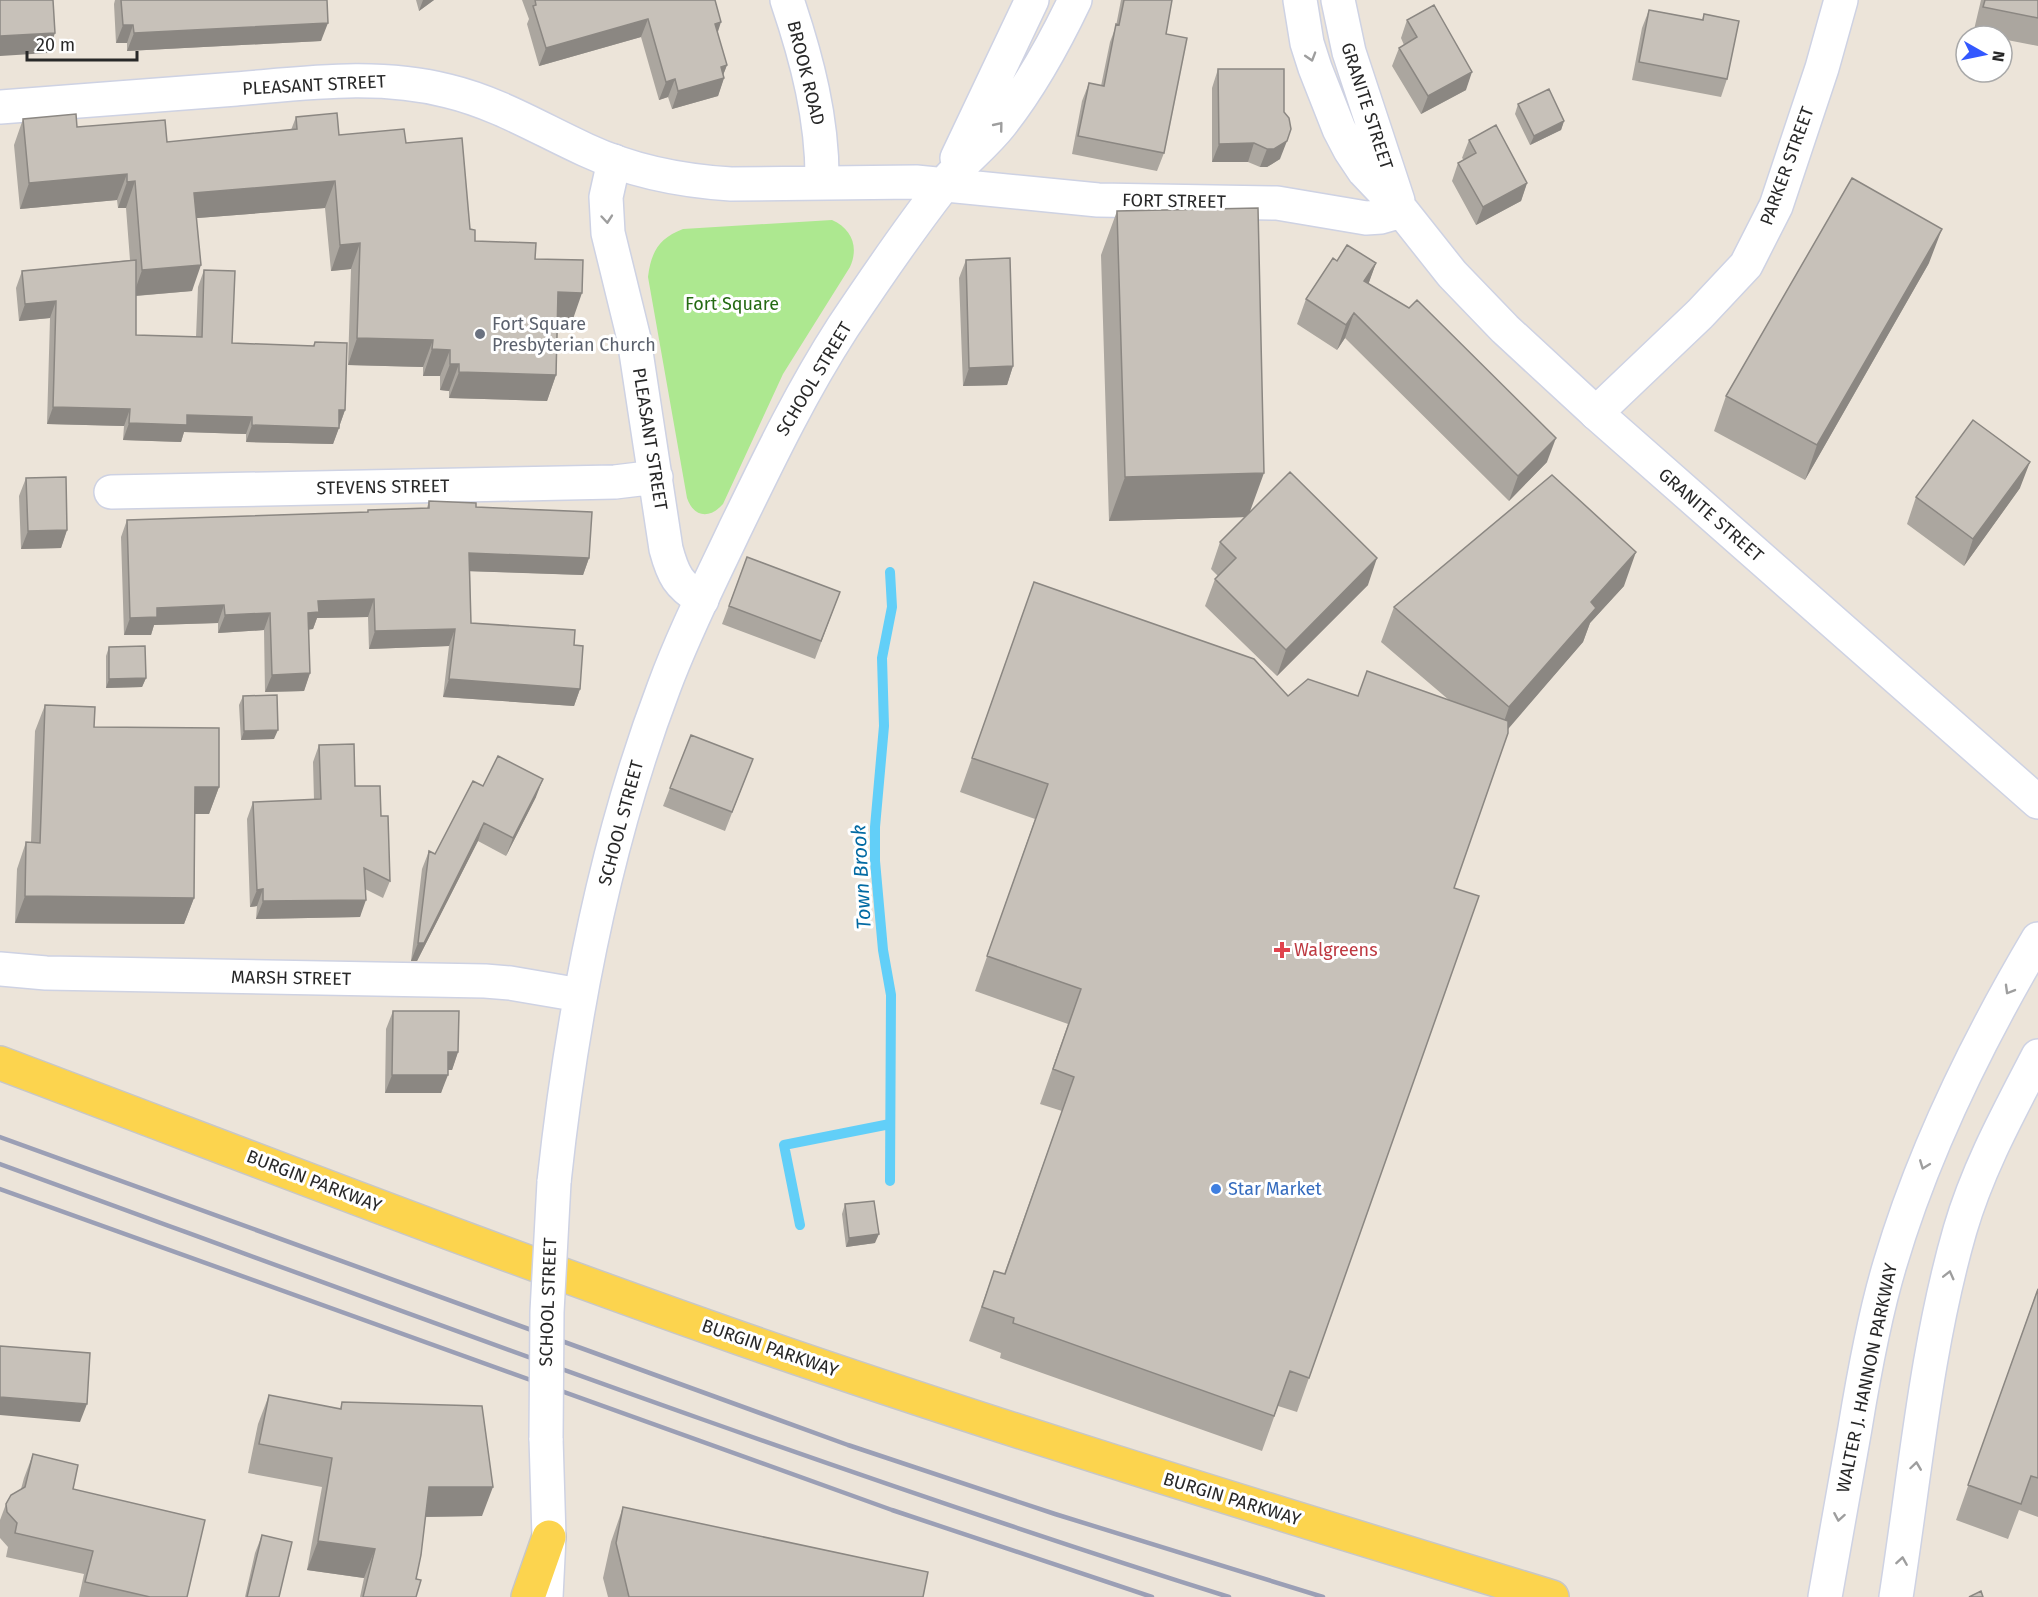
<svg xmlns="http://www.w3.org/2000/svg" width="2038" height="1597" viewBox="0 0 2038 1597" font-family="'Fira Sans',sans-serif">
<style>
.green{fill:#ade890}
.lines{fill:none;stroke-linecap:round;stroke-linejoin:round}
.stream{stroke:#62cff8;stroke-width:10}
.street-casing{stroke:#ced2e3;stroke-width:36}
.secondary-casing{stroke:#ced2e3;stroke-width:36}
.primary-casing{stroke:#c7c7c7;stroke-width:36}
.street{stroke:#fff;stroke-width:33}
.secondary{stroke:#fff;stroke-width:33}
.primary{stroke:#fcd44e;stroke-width:33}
.rail{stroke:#9b9fb5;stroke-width:4.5}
.secondary-bridge-casing{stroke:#ced2e3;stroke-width:36;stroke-linecap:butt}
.secondary-bridge{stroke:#fff;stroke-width:33}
.wall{fill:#aba69f}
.shaded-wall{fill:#8b8782}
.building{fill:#c7c1b9;stroke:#8b8782;stroke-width:1.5}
.oneway{stroke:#9e9e9e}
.worship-dot{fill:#6b7280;stroke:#fff;stroke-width:2}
.health-dot{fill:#e0444e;stroke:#fff;stroke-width:2}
.shop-dot{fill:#3f7fe0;stroke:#fff;stroke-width:2}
.labels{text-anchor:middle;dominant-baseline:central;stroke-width:6;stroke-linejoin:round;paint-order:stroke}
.street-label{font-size:18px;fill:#282828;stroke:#fff}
.park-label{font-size:18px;fill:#256a13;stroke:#fff}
.worship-label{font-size:18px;fill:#5b616d;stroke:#fff;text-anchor:start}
.health-label{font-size:18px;fill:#be3a42;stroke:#fff;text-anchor:start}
.shop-label{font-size:18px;fill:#366cbe;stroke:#fff;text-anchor:start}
.water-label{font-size:20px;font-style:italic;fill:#026aa3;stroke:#fff}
</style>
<rect width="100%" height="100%" fill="#ece4d9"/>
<!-- green -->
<path class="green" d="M832,220C852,229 859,247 850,267L783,374L723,504C710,519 694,518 687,498L648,277C651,252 659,238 683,229Z"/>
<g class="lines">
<!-- stream -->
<path class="stream" d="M890,1181L891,995L883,950L875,861V827L884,726L882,658L892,607L890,572
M800,1225L784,1145L890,1124"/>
<defs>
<path id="street" d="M614,161L606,197L608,233L634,339L666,549C673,575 678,585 702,600
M1596,413L1700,314L1746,265L1776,206L1822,68L1841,0
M111,492L615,482L656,477
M0,969L46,973L485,981L510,983L580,995"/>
<path id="secondary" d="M787,0C807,59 823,120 822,183
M1300,0L1307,43L1315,68L1339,129L1350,150L1364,171L1402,211L1452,274L1505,329L1596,413L2038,802
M1338,0L1349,52L1398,201
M0,107C79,101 157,95 236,89C307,83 378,73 448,91C498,103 540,129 586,150C631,171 682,181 731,184L916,182L1098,200L1277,203L1366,218L1381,217L1402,211
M957,158L1032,0
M554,1182C572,1014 604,845 664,687C684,633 710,582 734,531C768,461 801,392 843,327C875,279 907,232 942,187C959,164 983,147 1001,124C1031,86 1054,44 1075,0
M546,1597L549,1537L546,1438
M1825,1597C1835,1540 1845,1484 1855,1428C1864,1373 1874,1317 1890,1264C1924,1149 1977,1042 2038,939
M1896,1597C1915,1475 1926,1348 1960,1230C1978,1168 2009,1112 2038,1056"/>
<path id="primary" d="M0,1063C247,1156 493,1252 742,1339C1010,1432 1281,1514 1552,1597
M528,1597L549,1537"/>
</defs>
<!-- street casing -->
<use href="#street" class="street-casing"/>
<!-- secondary casing -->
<use href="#secondary" class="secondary-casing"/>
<!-- primary casing -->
<use href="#primary" class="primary-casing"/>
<!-- street -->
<use href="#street" class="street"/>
<!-- secondary -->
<use href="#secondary" class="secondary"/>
<!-- primary -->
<use href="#primary" class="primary"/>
<!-- rail -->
<path class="rail" d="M0,1137L848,1445L1055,1514L1323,1597
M0,1164C408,1313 815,1466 1229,1597
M0,1189L892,1510L1152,1597"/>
<defs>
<path id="secondary-bridge" d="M546,1438L547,1312L554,1182"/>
</defs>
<!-- secondary-bridge casing -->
<use href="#secondary-bridge" class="secondary-bridge-casing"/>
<!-- secondary-bridge -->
<use href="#secondary-bridge" class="secondary-bridge"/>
</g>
<!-- wall -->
<path class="wall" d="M115,0H327L321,41L127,51V43H116L114,4Z
M416,0H434L419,11Z
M522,0H715L717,33L727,65L723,75L724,78L718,96L672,109L668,97L659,100L641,37L539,66L527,24L529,19Z
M1121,0H1172L1166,34L1164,153L1157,171L1072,154L1082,101L1089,83L1101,86L1110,42L1116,26Z
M1981,0H2038V46L2002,39V36H1985L1973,34Z
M1649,10L1702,20L1704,14L1727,79L1721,97L1632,80L1642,28Z
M1407,20L1466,90L1421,114L1392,66L1399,48L1404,45L1401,38Z
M1218,69L1280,159L1267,167H1260L1248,162H1212V88Z
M1518,104L1564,121L1561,130L1530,145L1515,114Z
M296,117L339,135L406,143L470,229L475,241L535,259L573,319H558L556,375L547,401L449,398V391L440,390V376H423V367L348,365L351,269L331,271L325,208L197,218L192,291L136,296V335L196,337L198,287L204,270L232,343L313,346L315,342L345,410L333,444L246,442V434L184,432L181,442L123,440L124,426L47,424L50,318L19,321L16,288L22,271L130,260L126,208H118L117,200L20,209L14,145L23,119L167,142L291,130Z
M1469,140L1527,183L1521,201L1476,225L1452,181L1458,163L1464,160L1462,158Z
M1117,211L1250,512L1368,585L1277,676L1205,606L1215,579L1218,576L1211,569L1220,542L1246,517L1109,521L1101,255Z
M966,260L1013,366L1007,385L963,386L959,278Z
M1337,261L1376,263L1368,284L1547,462L1509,501L1345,338L1337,350L1297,324L1306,299Z
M1929,263L1805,480L1714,431L1726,396Z
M26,478L67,530L61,548L21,549L19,496Z
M2020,488L1964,566L1907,524L1916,497Z
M429,501L476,507L589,558L583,575L470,571L471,623L574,645L580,689L574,706L443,697L449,646L369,649L368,617L317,618L313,629L308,630L310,673L304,691L265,692L264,630L218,633V623L154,625L151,635H124L121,537L127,520L367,512L368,510L427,508Z
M747,557L840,592L815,659L722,624Z
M1034,582L1288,696H1358L1449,700L1381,642L1394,607L1624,586L1590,623L1583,642L1508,728L1454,888L1309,1378L1297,1412L1278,1406L1262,1451L1000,1358L1001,1353L969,1341L994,1271L1004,1274L1062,1111L1040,1104L1068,1024L975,991L1035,819L960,792Z
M109,647L146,678L142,687L106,688V656Z
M243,696L274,739L241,740L239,705Z
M45,705L94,727L219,787L209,814H195L194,898L184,924L15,923L17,869L26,842H31L35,731Z
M319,745L381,816L390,881L383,898L365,889L360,917L256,919L257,906L250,907L247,819L253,802L314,800L313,762Z
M746,777L725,831L663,806L670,788Z
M483,786L536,797L506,856L478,841L417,961H411L422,869L429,851L435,854Z
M393,1011L458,1052L452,1070H448L441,1093H385L386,1029Z
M845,1204L875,1243L846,1247L842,1214Z
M2038,1288V1517L2019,1510L2008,1539L1956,1520Z
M269,1395L340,1409L342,1402L482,1516L425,1517L416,1579V1597H360L364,1578L307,1570L322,1487L248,1473L258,1424Z
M33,1454L73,1489L187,1597H79L84,1574L6,1557L8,1547L0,1538V1520L6,1504L21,1489L24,1478Z
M623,1507L923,1597H608L603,1578L611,1542Z
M262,1535L279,1597H245L255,1553Z"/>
<!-- shaded-wall -->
<path class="shaded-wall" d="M423,0H434L419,11Z
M648,19L641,37L539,66L546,48Z
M721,22L715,41V24Z
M328,23L321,41L127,51L134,33Z
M123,25H133L127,43H116Z
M55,33L48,53L0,56V36Z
M727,65L722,78H724L718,96L672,109L678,91L721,67Z
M1472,72L1466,90L1421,114L1428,96Z
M675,79L668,97L659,100L666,82Z
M1564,121L1561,130L1530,145L1534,136Z
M1287,141L1280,159L1267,167H1260L1267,149Z
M1254,143L1248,162H1212L1219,144Z
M127,174L117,200L20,209L29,183Z
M135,181L126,208H118L127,182Z
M335,181L325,208L185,219L194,193Z
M1527,183L1521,201L1476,225L1483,207Z
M1942,229L1929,263L1805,480L1817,445Z
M360,243L351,269L331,271L340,245Z
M1376,263L1367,288L1364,281Z
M201,265L192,291L133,296L142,270Z
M558,292L582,293L573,319L549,318Z
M56,301L50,318L19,321L25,304Z
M1354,313L1345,338L1337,350L1346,325Z
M357,338L433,340L423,367L348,365Z
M432,349L450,350L440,376H423Z
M450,364H459L449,391L440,390Z
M1013,366L1007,385L963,386L969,368Z
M459,372L556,375L547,401L449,398Z
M53,407L130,409L124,426L47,424Z
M339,410H345L339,427Z
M187,415L252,417L246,434L184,432L181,442L123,440L129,423Z
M252,425L339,428L333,444L246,442Z
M1556,438L1547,462L1509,501L1518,476Z
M2030,462L2020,488L1964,566L1973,539Z
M1264,473L1248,517L1109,521L1125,477Z
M67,530L61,548L21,549L28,531Z
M1636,552L1624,586L1590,623L1583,642L1497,742L1509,707L1591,602Z
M469,553L589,558L583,575L463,571Z
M1377,558L1368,585L1277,676L1286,650Z
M374,599L368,617L317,618L313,629L301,630L308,613L318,601Z
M224,605L218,623L154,625L151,635H124L130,618L157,608Z
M270,613L264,630L218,633L225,615Z
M455,629L449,646L369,649L375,631Z
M310,673L304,691L265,692L272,675Z
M146,678L142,687L106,688L109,679Z
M449,679L580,689L574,706L443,697Z
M278,730L274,739L241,740L244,731Z
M543,779L536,797L506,856L513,838Z
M195,787H219L209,814H185Z
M484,823L478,841L417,961H411L418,943Z
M263,889L257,906L250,907L257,890Z
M25,896L194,898L184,924L15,923Z
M366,900L360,917L256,919L263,901Z
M448,1052H458L452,1070H441Z
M392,1075H448L441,1093H385Z
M879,1234L875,1243L846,1247L849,1238Z
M0,1397L87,1404L80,1422L0,1415Z
M429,1487H493L482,1516L418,1517Z
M318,1541L375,1549L364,1578L307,1570Z"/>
<!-- building -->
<path class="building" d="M0,0H53L55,33L0,36Z
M121,0H327L328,23L134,33L133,25H123Z
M535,0H715L721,22L715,24L727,65L721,67L724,78L678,91L675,79L666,82L648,19L546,48L533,6L536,5Z
M1124,0H1172L1166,34L1187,38L1164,153L1078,136L1089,83L1104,86L1116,24L1119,25Z
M1985,0H2038V18L1983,7Z
M1434,5L1472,72L1428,96L1399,48L1417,37L1407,20Z
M1649,10L1703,20L1704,14L1739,21L1727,79L1639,62Z
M1218,69H1284V112L1289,118L1291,129L1287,141L1274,149H1267L1254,143L1219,144Z
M1549,89L1564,121L1534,136L1518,104Z
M337,113L339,135L404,129L406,143L462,138L470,229L475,230V241L536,243L535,259L583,260L582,293L558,292L556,375L459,372V364H450V350L432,349L433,340L357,338L360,243L340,245L335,181L194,193L201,265L142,270L135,181L127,182V174L29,183L23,119L76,114L77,127L165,120L167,142L297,129L296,117Z
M1496,125L1527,183L1483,207L1458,163L1476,153L1469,140Z
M1852,178L1942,229L1817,445L1726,396Z
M1258,208L1264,473L1125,477L1117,211Z
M1347,245L1376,263L1364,281L1409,308L1417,300L1556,438L1518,476L1354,313L1346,325L1306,299L1333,258L1337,261Z
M1010,258L1013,366L969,368L966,260Z
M136,260V335L202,337L204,270L235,271L232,343L314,346L315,342L347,343L345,410H339V428L252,425V417L187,415V425L129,423L130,409L53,407L56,301L25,304L22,271Z
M1973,420L2030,462L1973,539L1916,497Z
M1290,472L1377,558L1286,650L1215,579L1236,558L1220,542Z
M1552,475L1636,552L1591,602L1596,608L1509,707L1394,607Z
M66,477L67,530L28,531L26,478Z
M429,501L476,503V507L592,512L589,558L469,553L471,623L575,630L574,645L583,646L580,689L449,679L455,629L375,631L374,599L318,601L319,612L308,613L310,673L272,675L270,613L225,615L224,605L157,608V617L130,618L127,520L368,512V510L429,508Z
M747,557L840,592L821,641L729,606Z
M1034,582L1254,659L1288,696L1308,679L1358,696L1367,671L1508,721V733L1454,888L1479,896L1309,1378L1290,1371L1274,1416L1013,1323L1014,1318L982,1307L994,1271L1005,1274L1074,1077L1053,1069L1081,989L987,956L1048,784L972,758Z
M145,646L146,678L109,679V647Z
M277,695L278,730L244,731L243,696Z
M45,705L95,707L94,727L219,728V787H195L194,898L25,896L26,842L40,843Z
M691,735L753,759L732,812L670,788Z
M354,744L355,786H380L381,816H388L390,881L364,868L366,900L263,901V889L257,890L253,802L321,799L319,745Z
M498,756L543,779L513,838L484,823L424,943H418L429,851L435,854L473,781L483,786Z
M393,1011H459L458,1052H448V1075H392Z
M874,1201L879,1234L849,1238L845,1204Z
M2038,1289V1478L2031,1476L2021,1504L1968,1485Z
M0,1346L90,1353L87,1404L0,1397Z
M269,1395L341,1409L342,1402L482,1406L493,1487H429L421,1555L416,1579L421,1580L416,1597H363L375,1549L318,1541L332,1458L259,1444Z
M33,1454L78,1465L73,1489L205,1520L187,1597H150L85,1582L93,1551L15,1533L17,1523L7,1512L6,1504L11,1495L25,1487Z
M623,1507L928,1572L923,1597H629L616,1543Z
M262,1535L292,1542L279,1597H247Z
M1981,1591L1983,1597H1969Z"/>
<!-- one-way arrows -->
<defs><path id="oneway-chevron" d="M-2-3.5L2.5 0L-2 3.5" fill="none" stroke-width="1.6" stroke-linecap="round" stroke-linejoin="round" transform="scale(1.5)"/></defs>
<g class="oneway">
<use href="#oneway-chevron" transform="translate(1311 57) rotate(73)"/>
<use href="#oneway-chevron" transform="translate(999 126) rotate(-51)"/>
<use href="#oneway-chevron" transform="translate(607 219) rotate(85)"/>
<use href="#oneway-chevron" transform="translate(2009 990) rotate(120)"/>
<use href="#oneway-chevron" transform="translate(1924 1165) rotate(111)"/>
<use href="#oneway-chevron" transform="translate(1949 1275) rotate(-76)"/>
<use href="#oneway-chevron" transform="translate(1916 1466) rotate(-82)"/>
<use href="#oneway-chevron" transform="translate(1839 1517) rotate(100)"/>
<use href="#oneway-chevron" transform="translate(1902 1561) rotate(-81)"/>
</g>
<!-- markers -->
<circle class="worship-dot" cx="480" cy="334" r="6"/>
<path class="health-dot" d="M1279 941h6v6h6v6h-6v6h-6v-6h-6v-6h6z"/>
<circle class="shop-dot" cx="1216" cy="1189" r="6"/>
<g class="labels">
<!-- street labels -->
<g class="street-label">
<text transform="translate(806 73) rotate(76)">BROOK ROAD</text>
<text transform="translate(314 85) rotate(-3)">PLEASANT STREET</text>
<text transform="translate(1367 106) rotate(72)">GRANITE STREET</text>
<text transform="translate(1787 166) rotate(-70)">PARKER STREET</text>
<text transform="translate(1174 201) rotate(1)">FORT STREET</text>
<text transform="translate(814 379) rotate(-59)">SCHOOL STREET</text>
<text transform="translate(650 439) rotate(81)">PLEASANT STREET</text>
<text transform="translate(383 487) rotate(-1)">STEVENS STREET</text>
<text transform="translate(1711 515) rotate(41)">GRANITE STREET</text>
<text transform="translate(621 823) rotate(-75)">SCHOOL STREET</text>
<text transform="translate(291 978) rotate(1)">MARSH STREET</text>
<text transform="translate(314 1181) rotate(21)">BURGIN PARKWAY</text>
<text transform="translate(548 1302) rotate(-88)">SCHOOL STREET</text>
<text transform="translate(770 1348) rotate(19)">BURGIN PARKWAY</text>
<text transform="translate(1867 1378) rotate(-78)">WALTER J. HANNON PARKWAY</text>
<text transform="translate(1232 1499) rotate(17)">BURGIN PARKWAY</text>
</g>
<!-- park labels -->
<g class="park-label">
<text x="732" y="304">Fort Square</text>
</g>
<!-- worship labels -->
<g class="worship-label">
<text x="492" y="324">Fort Square<tspan x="492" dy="21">Presbyterian Church</tspan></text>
</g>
<!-- health labels -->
<g class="health-label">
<text x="1294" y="950">Walgreens</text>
</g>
<!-- shop labels -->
<g class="shop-label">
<text x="1228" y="1189">Star Market</text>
</g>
<!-- water labels -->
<g class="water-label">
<text transform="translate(861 877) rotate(-93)">Town Brook</text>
</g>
</g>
<!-- north arrow -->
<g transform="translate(1984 54) rotate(99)"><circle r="28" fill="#ffffff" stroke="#a9a9a9" stroke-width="1.5"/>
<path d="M0-4.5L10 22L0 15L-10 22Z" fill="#3358ff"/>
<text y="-9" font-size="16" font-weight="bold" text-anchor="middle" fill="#282828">N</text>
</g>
<!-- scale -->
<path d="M27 51v9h110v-9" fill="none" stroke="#282828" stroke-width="3"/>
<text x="36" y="51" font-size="18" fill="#282828" stroke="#ffffff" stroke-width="4.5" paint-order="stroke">20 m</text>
</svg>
